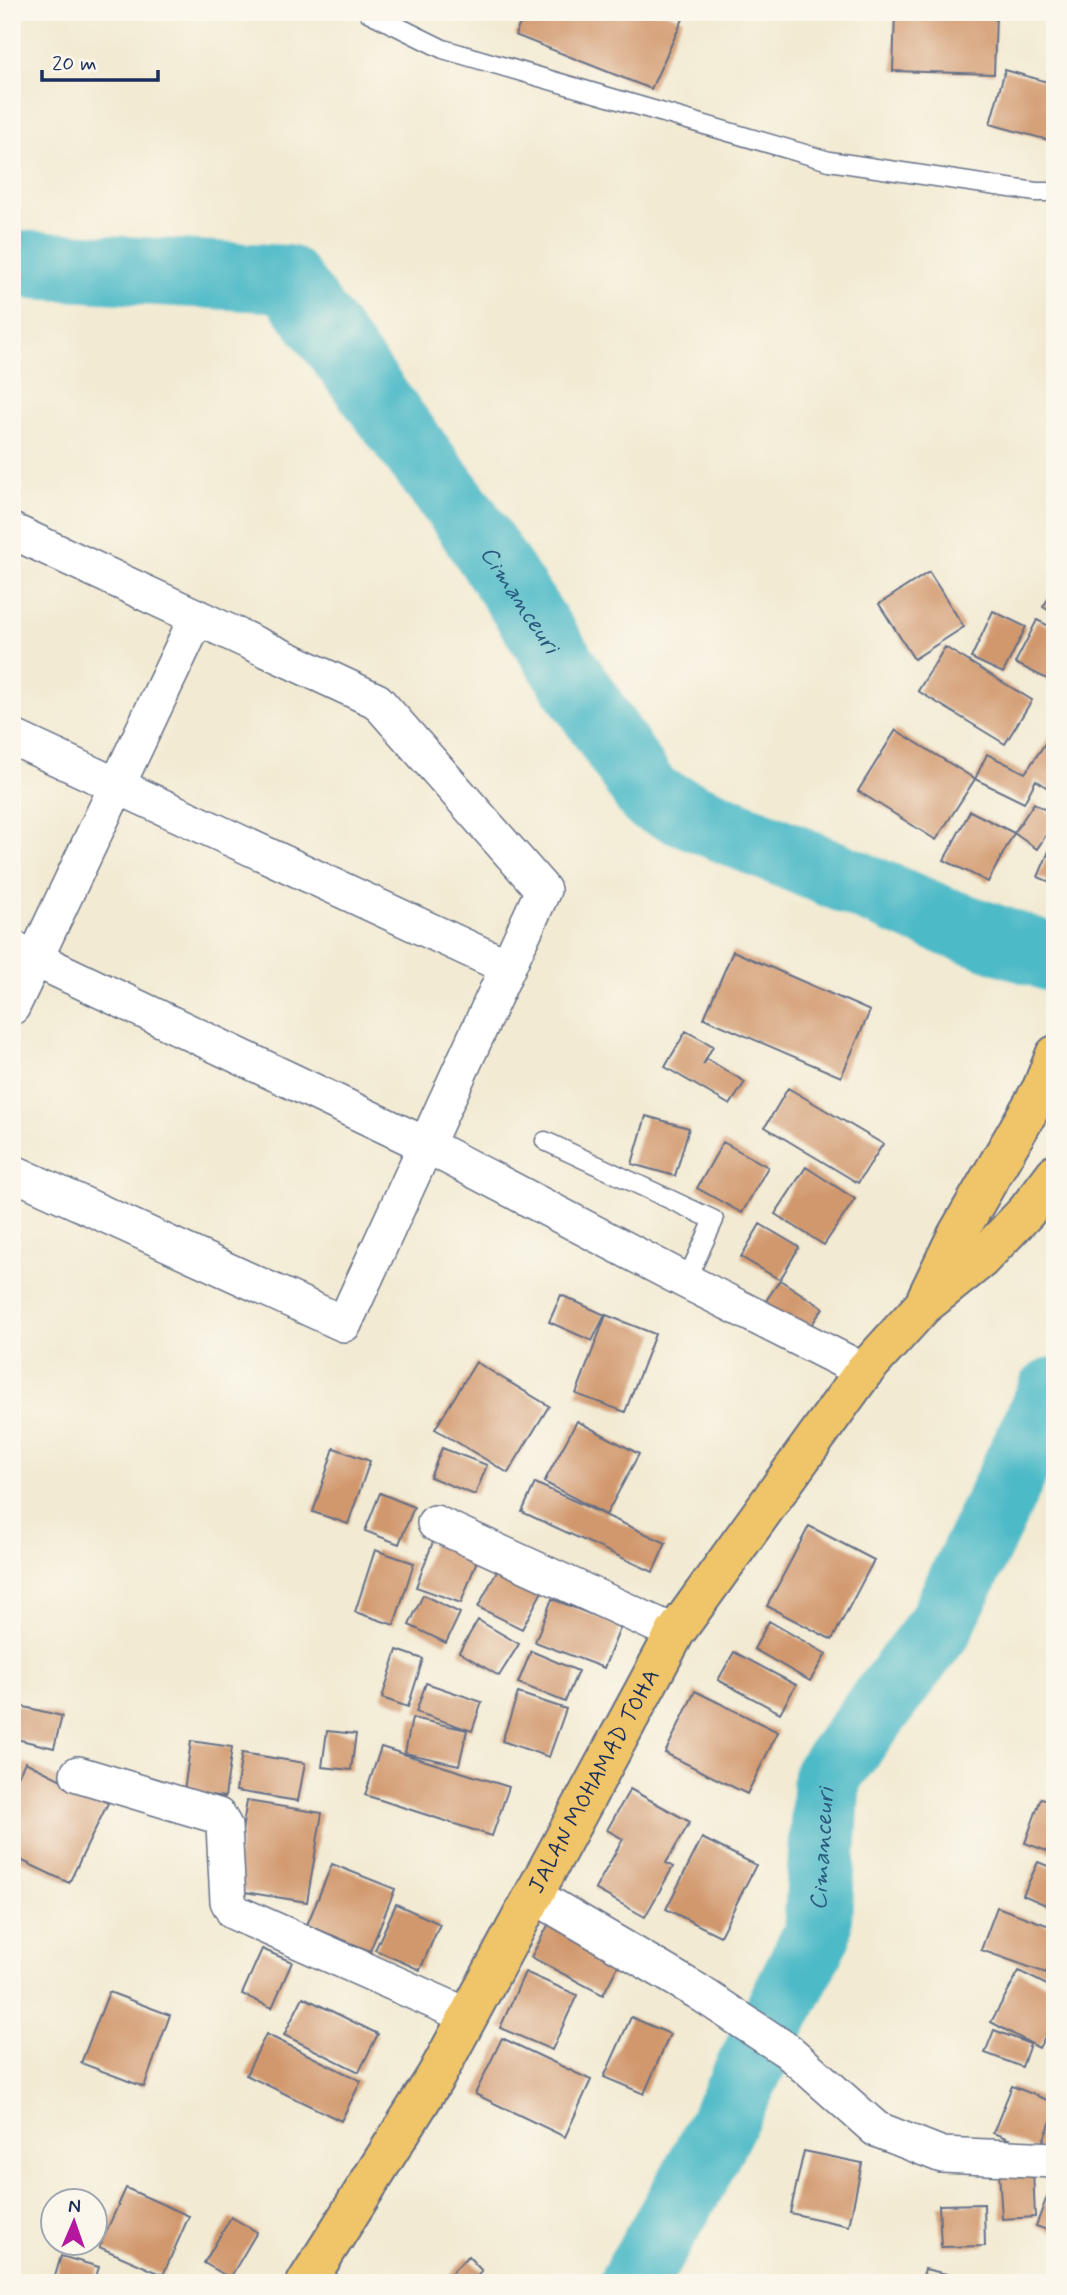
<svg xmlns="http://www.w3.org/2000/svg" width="1067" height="2295" viewBox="0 0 1067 2295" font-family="Mynerve,sans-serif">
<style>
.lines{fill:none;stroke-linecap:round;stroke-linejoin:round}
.river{stroke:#4dbac7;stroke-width:68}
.building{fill:#d1986d}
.service-casing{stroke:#667087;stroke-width:21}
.minor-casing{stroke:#667087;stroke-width:38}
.primary-casing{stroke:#667087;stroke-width:42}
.service{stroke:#fff;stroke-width:18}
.minor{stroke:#fff;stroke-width:35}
.primary{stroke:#f0c469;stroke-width:38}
.labels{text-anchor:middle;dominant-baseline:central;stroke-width:7;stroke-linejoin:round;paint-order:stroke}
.street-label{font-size:23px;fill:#1b2f5e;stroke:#fbf7ec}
.water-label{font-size:24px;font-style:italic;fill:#2a597e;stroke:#fbf7ec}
</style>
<rect width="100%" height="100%" fill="#fbf7ec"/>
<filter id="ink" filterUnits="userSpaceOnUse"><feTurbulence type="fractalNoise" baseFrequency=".0143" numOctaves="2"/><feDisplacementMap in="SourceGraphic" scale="14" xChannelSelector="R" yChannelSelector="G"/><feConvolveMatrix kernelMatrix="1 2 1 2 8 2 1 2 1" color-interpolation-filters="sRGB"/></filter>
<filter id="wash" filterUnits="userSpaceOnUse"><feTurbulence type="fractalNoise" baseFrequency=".00686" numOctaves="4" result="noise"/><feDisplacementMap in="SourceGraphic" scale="28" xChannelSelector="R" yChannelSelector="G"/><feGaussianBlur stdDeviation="1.57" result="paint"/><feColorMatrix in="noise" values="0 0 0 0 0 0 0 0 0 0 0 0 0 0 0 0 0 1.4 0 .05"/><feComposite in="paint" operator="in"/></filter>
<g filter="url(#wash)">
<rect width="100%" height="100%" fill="#f2ead2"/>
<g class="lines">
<!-- river -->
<g class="river">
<path id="s1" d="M12,264L287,279L464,516L650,798L950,923L1055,959"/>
<path id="s2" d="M633,2283L696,2175L817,1934L827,1776L940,1626L1051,1393L1055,1391"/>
</g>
</g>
<g id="blocks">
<!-- building -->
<path class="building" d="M525,12H664L683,19L651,89L515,35Z
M895,12L996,14L994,74L893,71Z
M1005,70L1055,84V142L990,124Z
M929,572L964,627L914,659L879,604Z
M1055,588V614L1043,607Z
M993,611L1026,627L1003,673L971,658Z
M1037,620L1055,629V683L1015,663Z
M945,647L1032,700L1005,744L918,691Z
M1055,729V793L1036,780L1024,803L975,779L987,754L1025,773Z
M896,730L975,779L936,840L858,791Z
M1034,803L1055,816V821L1037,849L1014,833Z
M970,811L1014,833L988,882L944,860Z
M1055,837V884L1038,877Z
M733,951L870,1011L841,1077L704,1018Z
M686,1031L713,1046L703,1065L707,1059L745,1082L730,1105L665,1067Z
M788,1088L883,1144L858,1183L765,1127Z
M646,1116L689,1128L675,1176L632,1164Z
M723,1142L768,1167L742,1213L697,1188Z
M806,1167L855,1199L824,1245L775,1214Z
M760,1224L799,1247L780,1280L741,1257Z
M780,1280L823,1308L804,1336L761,1308Z
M561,1295L605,1315L592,1341L549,1322Z
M606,1315L655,1334L625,1412L576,1394Z
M476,1362L549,1406L508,1473L435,1429Z
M577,1421L639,1454L606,1515L544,1482Z
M334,1448L370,1461L348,1524L313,1512Z
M442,1448L487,1465L475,1495L430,1477Z
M535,1483L666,1543L653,1572L522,1512Z
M380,1493L414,1507L399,1544L365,1531Z
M809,1526L874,1560L832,1640L767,1606Z
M434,1539L479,1555L461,1603L416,1587Z
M375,1550L414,1563L394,1625L355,1612Z
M502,1561L546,1584L522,1629L478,1607Z
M423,1595L460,1613L446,1643L409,1625Z
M552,1599L621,1626L604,1668L535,1642Z
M478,1620L519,1644L499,1676L459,1652Z
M769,1621L826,1654L810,1681L754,1649Z
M397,1650L423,1659L408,1707L382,1698Z
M531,1651L578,1671L565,1702L518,1683Z
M734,1652L796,1685L780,1713L718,1680Z
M426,1683L482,1702L472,1731L416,1712Z
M695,1691L778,1732L747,1794L665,1753Z
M518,1693L566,1709L549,1757L502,1741Z
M12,1704L62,1716L54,1748L12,1738Z
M412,1718L467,1730L459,1765L405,1753Z
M327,1731L356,1734L351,1770L322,1767Z
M191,1741L232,1747L225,1797L184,1791Z
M381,1747L509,1787L492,1836L365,1795Z
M242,1753L305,1763L298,1801L236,1791Z
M25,1762L108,1803L69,1883L12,1856V1788Z
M630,1789L690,1822L666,1863L673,1867L645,1917L595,1889L623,1839L607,1830Z
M1041,1798L1055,1802V1854L1025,1843Z
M247,1801L322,1813L307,1902L232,1890Z
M702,1838L756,1865L720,1936L666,1909Z
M1038,1862L1055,1869V1909L1023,1895Z
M332,1864L395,1889L370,1951L307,1925Z
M396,1904L440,1924L420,1970L375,1950Z
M997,1907L1055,1928V1950L1046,1973L981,1950Z
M553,1916L624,1954L603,1995L531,1957Z
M262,1949L292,1962L272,2008L242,1994Z
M1019,1971L1055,1989V2019L1039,2048L991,2022Z
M525,1972L577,1995L552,2050L500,2028Z
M109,1992L170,2015L144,2087L81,2063Z
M303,1997L378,2034L359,2072L284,2035Z
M631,2017L670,2034L644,2094L604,2077Z
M994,2030L1030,2044L1022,2067L985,2053Z
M266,2034L361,2081L341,2121L246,2075Z
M502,2038L591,2080L565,2137L475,2094Z
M1012,2086L1055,2103V2111L1039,2151L993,2133Z
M804,2151L862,2163L849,2226L790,2213Z
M1033,2170L1035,2217L1002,2219L999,2172Z
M1054,2178H1055V2233L1036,2226Z
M126,2188L189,2216L163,2275L99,2247Z
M984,2204L985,2246L941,2247L939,2205Z
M231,2217L257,2232L230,2278L204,2263Z
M61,2256L99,2267L94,2283H53Z
M468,2256L482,2271L471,2283H454L448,2276Z
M925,2269L964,2278L963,2283H921Z"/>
</g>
</g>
<g filter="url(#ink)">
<use href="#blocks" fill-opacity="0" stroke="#667087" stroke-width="2"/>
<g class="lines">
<defs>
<path id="service" d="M368,12L443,49L829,161L1036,192H1055
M545,1141L714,1220L686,1281"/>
<path id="minor" d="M12,531L377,701L543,890L344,1324L12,1172
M12,737L508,967
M12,948L426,1145L686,1281L864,1371
M12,1007L197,617
M435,1523L675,1633
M78,1774L218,1816L224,1826L228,1901L234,1912L468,2016
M535,1896L697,1991L788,2051L876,2129L942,2155L1055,2160"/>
<g id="primary">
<path d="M927,1297L957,1235L1042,1088L1055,1055"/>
<path id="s3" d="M306,2283L436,2076L675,1633L864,1371L923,1306L980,1260L1026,1212L1055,1174"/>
</g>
</defs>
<!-- service casing -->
<use href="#service" class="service-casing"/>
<!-- minor casing -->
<use href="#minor" class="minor-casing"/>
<!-- primary casing -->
<use href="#primary" class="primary-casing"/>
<!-- service -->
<use href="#service" class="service"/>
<!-- minor -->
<use href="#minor" class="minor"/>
<!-- primary -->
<use href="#primary" class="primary"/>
</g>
</g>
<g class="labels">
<!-- street labels -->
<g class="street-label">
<text stroke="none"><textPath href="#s3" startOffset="579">JALAN MOHAMAD TOHA</textPath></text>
</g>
<!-- water labels -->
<g class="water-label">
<text stroke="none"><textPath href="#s1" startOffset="672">Cimanceuri</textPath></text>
<text stroke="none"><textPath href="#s2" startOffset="480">Cimanceuri</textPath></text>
</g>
</g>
<!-- margin -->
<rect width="1067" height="2295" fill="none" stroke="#fbf7ec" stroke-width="42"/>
<!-- north arrow -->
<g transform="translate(74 2222) rotate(2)"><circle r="33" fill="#fbf7ec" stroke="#a1a7b3" stroke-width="2"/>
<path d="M0-5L12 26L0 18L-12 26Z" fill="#b5179e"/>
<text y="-10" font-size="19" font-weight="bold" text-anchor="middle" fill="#1b2f5e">N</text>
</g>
<!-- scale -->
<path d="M42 70v10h116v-10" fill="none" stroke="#1b2f5e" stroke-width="3.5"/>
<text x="52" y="70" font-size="21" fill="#1b2f5e" stroke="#fbf7ec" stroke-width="5" paint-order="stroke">20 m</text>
</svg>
